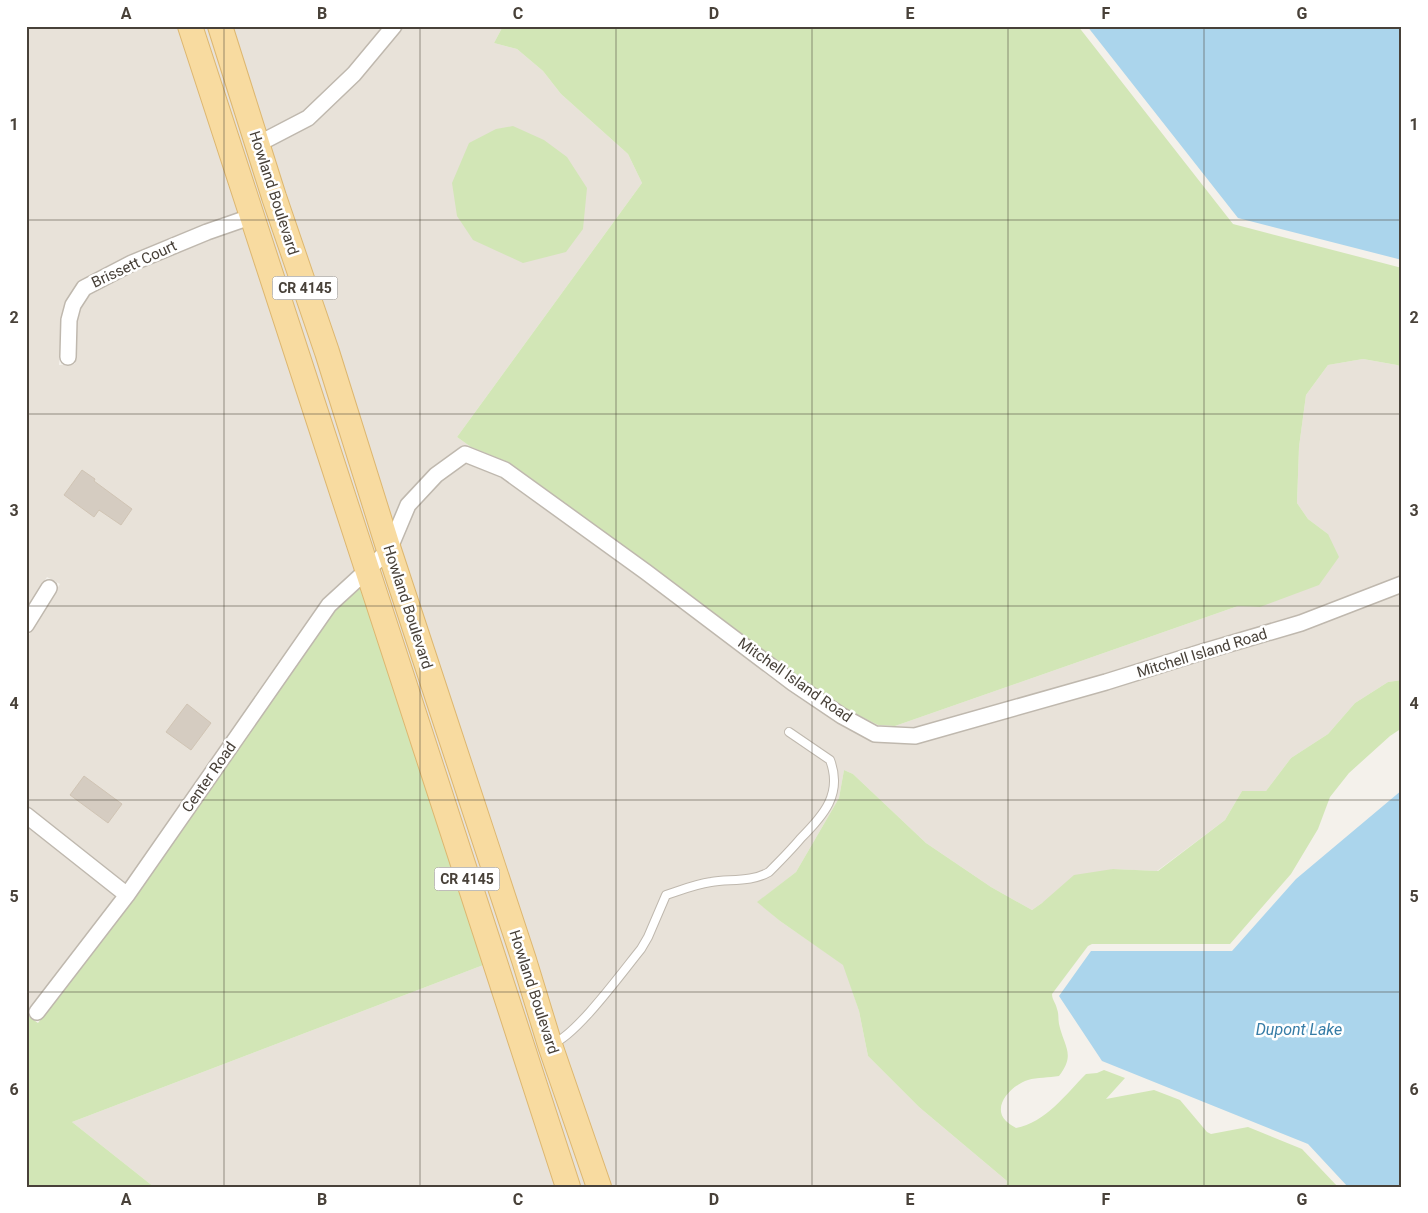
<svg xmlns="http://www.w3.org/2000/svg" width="1428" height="1213" viewBox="0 0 1428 1213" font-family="Roboto,sans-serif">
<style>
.residential{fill:#e8e2d9}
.green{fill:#d2e6b6}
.water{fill:#abd5ec}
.building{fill:#d5ccc1;stroke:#d0c4b4}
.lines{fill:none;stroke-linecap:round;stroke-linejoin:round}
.lane-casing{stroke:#bfb8ae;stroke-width:10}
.street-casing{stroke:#bfb8ae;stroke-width:18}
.primary-casing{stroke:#ddb770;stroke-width:26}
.lane{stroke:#fff;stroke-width:8}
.street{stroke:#fff;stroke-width:15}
.primary{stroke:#f8dba0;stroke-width:24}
.grid{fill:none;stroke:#484139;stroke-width:1;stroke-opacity:0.55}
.labels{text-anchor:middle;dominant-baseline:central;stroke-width:5;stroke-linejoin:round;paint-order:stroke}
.shield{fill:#fff;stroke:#7f7a74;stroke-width:1}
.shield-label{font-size:14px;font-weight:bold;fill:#484139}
.street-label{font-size:15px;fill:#484139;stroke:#fff}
.water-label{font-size:16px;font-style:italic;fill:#367ca6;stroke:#fff}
.neatline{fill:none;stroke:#484139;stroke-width:2}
.grid-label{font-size:16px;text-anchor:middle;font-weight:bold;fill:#484139}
</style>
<rect width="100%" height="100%" fill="#f4f1eb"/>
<!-- residential -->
<path class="residential" d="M26,26H182L243,211L205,224L130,256L81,281L65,304L62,320L59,365L75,364L77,320L80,307L89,294L135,271L209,240L248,226L358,568L323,601L126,883L26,804V640L60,584L47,577L26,611Z
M199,26H211L380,548L371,556Z
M228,26H384L348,69L304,112L263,133Z
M403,26H503L494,43L517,49L543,71L561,94L628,154L642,183L457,437L471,447H461L431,470L391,527L268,148L313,124L359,80Z
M1363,359L1397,365L1402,367V576L1299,616L1201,644L1105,675L915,727L895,726L1238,606L1260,607L1328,534L1308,519L1297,503L1299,447L1306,395L1328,365Z
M465,463L501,478L641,579L787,690L837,723L871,741L914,744L1107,690L1203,659L1302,631L1402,593V680L1388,682L1355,703L1328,734L1291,758L1266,791H1242L1225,820L1157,871L1113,869L1042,903L1032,910L991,887L926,843L853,774L844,770L839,798L796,872L758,902L780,921L844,965L859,1011L868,1056L919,1107L1007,1181L1006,1187H608L398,547L414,509L441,481Z
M385,564L590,1187H577L376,572Z
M26,826L116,897L26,1016Z
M486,964L559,1187H154L72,1122Z"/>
<!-- green -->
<path class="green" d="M503,26H1078L1233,224L1402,268V367L1397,365L1363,359L1328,365L1306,395L1299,447L1297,503L1308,519L1328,534L1339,557L1319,585L1260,607L1238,606L895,726L878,725L846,709L798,676L651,566L510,463L471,447L457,437L642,183L628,154L561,94L543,71L517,49L494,43Z
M513,126L544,140L567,157L587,188L583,229L566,252L523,263L473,240L457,216L452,183L469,143L496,129Z
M363,584L486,964L72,1122L154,1187H26V1016L27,1015L38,1023L138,892L335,610Z
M1402,680V728L1390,736L1349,773L1330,797L1318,829L1291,874L1230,944H1092L1088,946L1052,994C1052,1000 1056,1003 1057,1009C1059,1014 1058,1019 1059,1024C1064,1047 1076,1054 1059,1076C1049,1078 1037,1077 1028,1080C1012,1085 991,1106 1006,1121C1009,1124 1013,1126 1016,1128C1045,1123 1066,1094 1086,1074L1097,1073L1104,1070L1125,1078L1106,1099L1154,1090L1180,1100L1207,1132L1211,1134L1248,1127L1302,1149L1338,1187H1006L1007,1181L919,1107L868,1056L859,1011L843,965L780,921L757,902L796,872L839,798L844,770L853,774L926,843L991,887L1032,910L1042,903L1074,875L1113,869L1158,871L1225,820L1242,791H1266L1291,758L1328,734L1355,703L1388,682Z"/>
<!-- water -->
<path class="water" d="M1087,26H1402V260L1238,218Z
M1402,790V1187H1348L1308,1144L1102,1061L1059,996L1091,951H1232L1296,879Z"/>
<!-- building -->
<path class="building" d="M82,470L95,479L94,481L132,509L121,525L99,510L94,517L64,495Z
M187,704L211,723L191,750L166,732Z
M84,776L122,804L108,823L70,795Z"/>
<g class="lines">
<defs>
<path id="lane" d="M552,1044C576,1036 623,971 641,949L648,937L666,895C681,890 696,884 711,882C730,879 752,882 769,872C780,861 791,850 801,838C823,816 843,794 830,760L789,732"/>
<path id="street" d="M258,144L308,118L354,74L394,26
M68,357L69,320L73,305L84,288L132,263L207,232L253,216
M26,625L49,588
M26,815L127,895
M37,1012L127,895L329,605L389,550L408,505L436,475L465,454L505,470L646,572L793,683L842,716L875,734L915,736L1106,682L1202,652L1301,623L1402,584"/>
<path id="primary" d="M190,26C318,413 441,800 568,1187
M220,26L274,197L327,352L389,550L524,960L550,1045L599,1187"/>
</defs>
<!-- lane casing -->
<use href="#lane" class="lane-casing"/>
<!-- street casing -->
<use href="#street" class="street-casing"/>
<!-- primary casing -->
<use href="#primary" class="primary-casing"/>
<!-- lane -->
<use href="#lane" class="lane"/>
<!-- street -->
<use href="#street" class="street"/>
<!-- primary -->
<use href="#primary" class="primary"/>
</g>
<!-- grid -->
<path class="grid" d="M224,26V1187M420,26V1187M616,26V1187M812,26V1187M1008,26V1187M1204,26V1187M26,220H1402M26,414H1402M26,606H1402M26,800H1402M26,992H1402"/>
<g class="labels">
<!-- shield labels -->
<g class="shield">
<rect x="272.5" y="276.5" width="65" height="23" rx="4"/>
<rect x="434.5" y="867.5" width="65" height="23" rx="4"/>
</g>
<g class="shield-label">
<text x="305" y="288">CR 4145</text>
<text x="467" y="879">CR 4145</text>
</g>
<!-- street labels -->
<g class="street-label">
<text transform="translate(274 193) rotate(72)">Howland Boulevard</text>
<text transform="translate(134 264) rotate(-25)">Brissett Court</text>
<text transform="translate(408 607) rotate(72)">Howland Boulevard</text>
<text transform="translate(1202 653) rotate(-17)">Mitchell Island Road</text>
<text transform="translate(795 680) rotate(35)">Mitchell Island Road</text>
<text transform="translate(209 777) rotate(-55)">Center Road</text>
<text transform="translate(534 992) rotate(72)">Howland Boulevard</text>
</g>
<!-- water labels -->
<g class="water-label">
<text x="1299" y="1029">Dupont Lake</text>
</g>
</g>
<!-- border -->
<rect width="1428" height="1213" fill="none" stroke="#ffffff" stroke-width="55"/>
<rect x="28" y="28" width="1372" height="1158" class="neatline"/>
<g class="grid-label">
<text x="126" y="19">A</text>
<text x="322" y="19">B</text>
<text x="518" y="19">C</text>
<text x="714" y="19">D</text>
<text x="910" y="19">E</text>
<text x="1106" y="19">F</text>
<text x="1302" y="19">G</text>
<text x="14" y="130">1</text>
<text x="1414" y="130">1</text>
<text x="14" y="323">2</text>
<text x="1414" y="323">2</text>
<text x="14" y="516">3</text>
<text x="1414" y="516">3</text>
<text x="14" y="709">4</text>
<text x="1414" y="709">4</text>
<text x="14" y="902">5</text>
<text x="1414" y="902">5</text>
<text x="14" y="1095">6</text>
<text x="1414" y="1095">6</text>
<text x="126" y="1205">A</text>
<text x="322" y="1205">B</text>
<text x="518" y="1205">C</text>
<text x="714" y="1205">D</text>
<text x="910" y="1205">E</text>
<text x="1106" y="1205">F</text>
<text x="1302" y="1205">G</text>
</g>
</svg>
